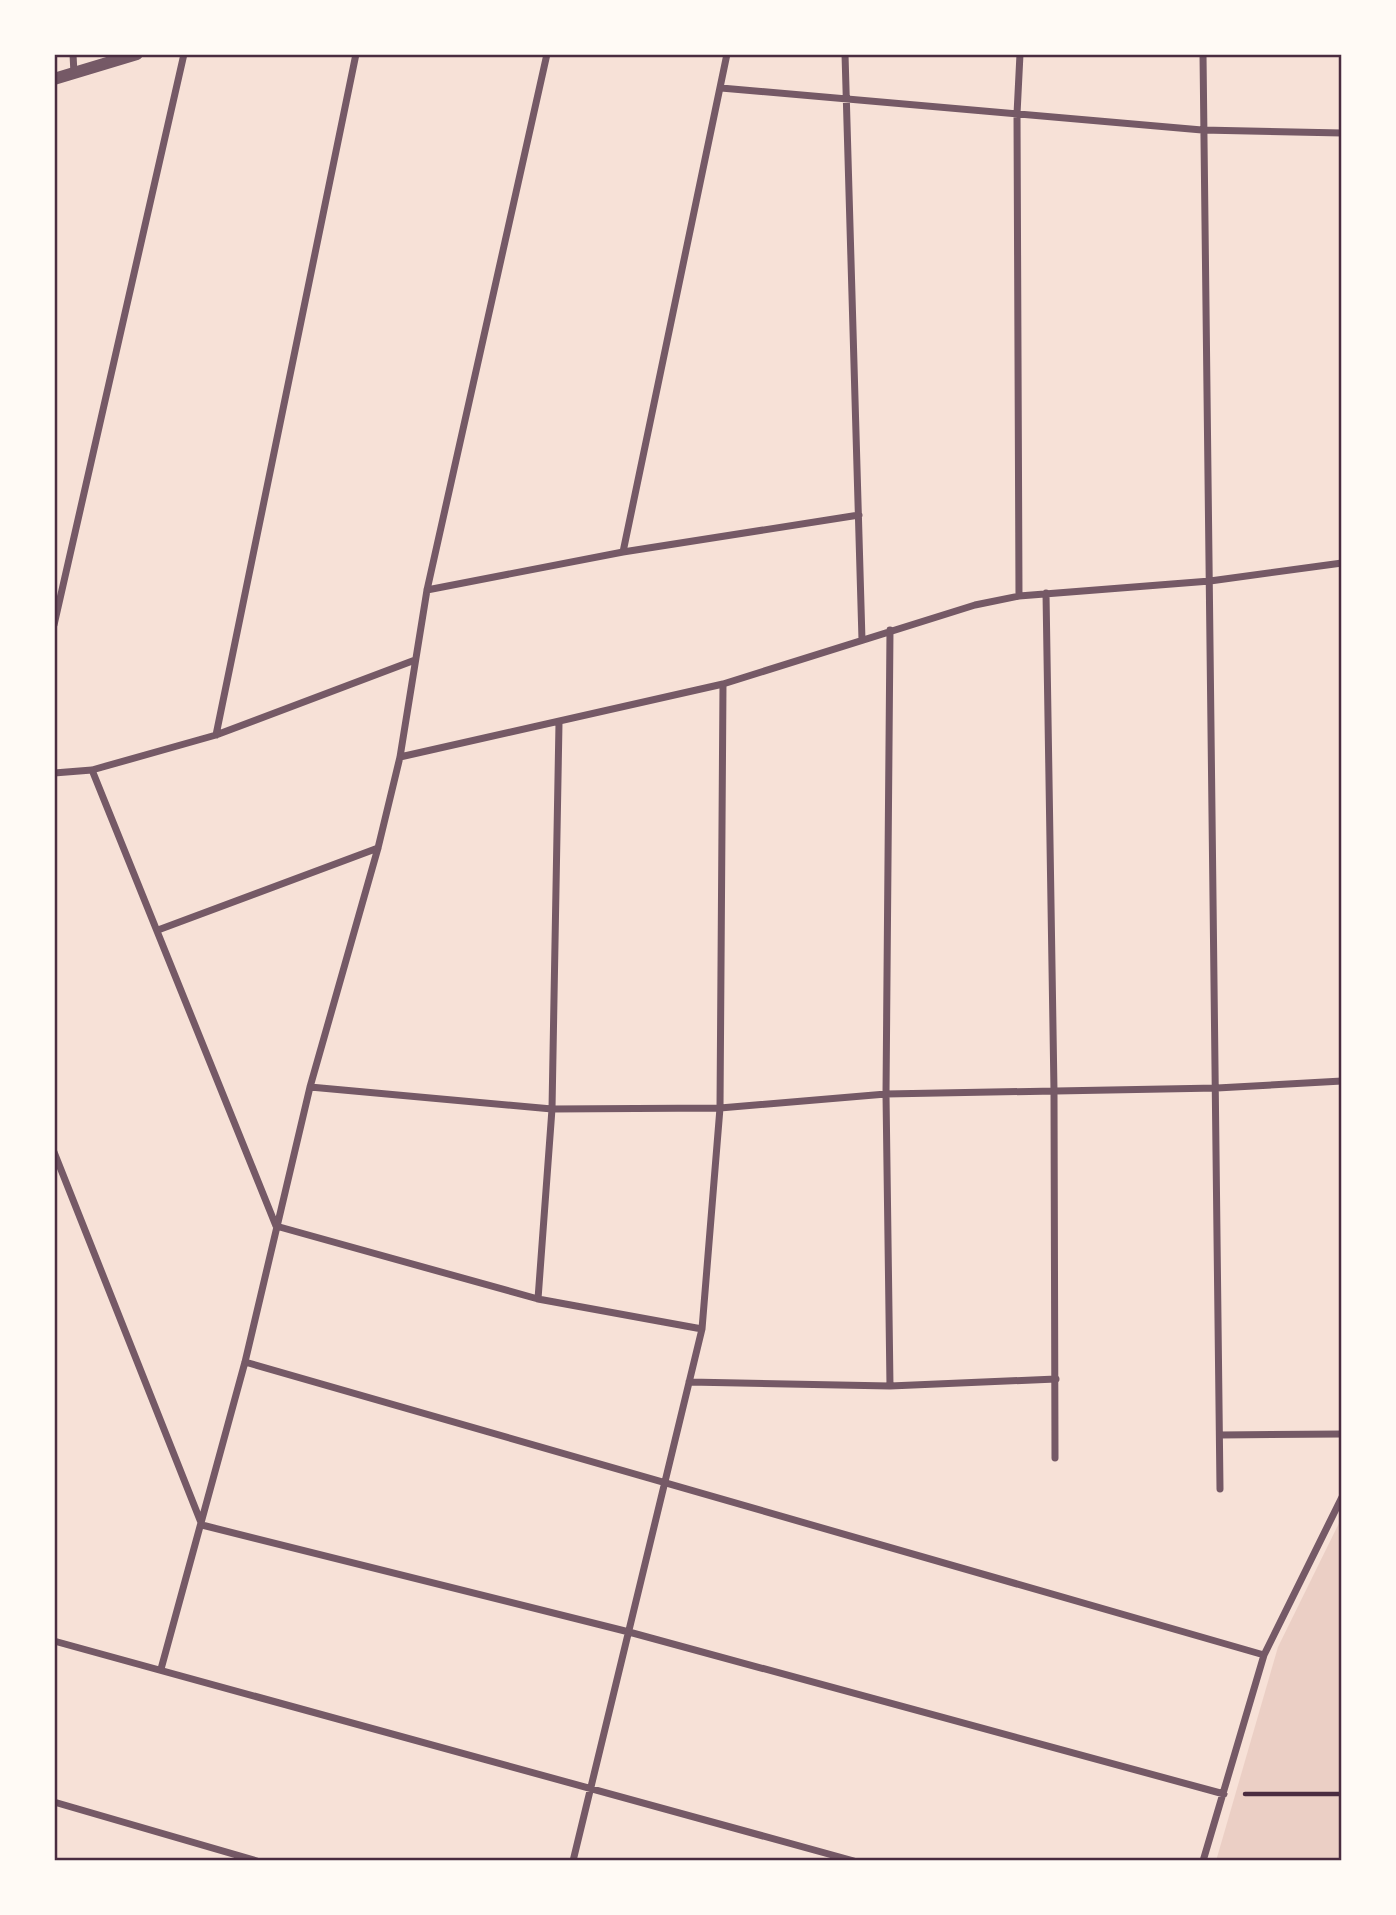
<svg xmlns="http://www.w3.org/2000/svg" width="1396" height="1915" viewBox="0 0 1396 1915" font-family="'Open Sans',sans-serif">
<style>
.green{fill:#ebcfc5}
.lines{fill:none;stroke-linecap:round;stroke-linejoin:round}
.path{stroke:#4a2c40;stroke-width:4.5}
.minor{stroke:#755966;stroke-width:7}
.tertiary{stroke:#755966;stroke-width:12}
.neatline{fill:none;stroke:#4a2c40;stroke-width:2.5}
</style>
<rect width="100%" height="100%" fill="#f7e1d7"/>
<!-- green -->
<path class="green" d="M1342,1517V1861H1216L1278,1647Z"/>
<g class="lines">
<!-- path -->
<path class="path" d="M1245,1794H1342"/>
<!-- minor -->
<path class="minor" d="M73,54L74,74
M845,54L862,640
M1203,54L1220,1489
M721,88L1202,130L1342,133
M623,552L727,54
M427,590L623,552L859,515
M1046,593L1054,1091L1055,1458
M1019,596L1017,114L1020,54
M54,625L184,54
M890,630L886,1094L890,1386
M216,735L356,54
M400,757L723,684L975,605L1019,596L1210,581L1342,563
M92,770L276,1226L538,1299L702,1329
M54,773L92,770L216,735L415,660
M158,930L378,848
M310,1087L552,1109L720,1108L886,1094L1217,1088L1342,1081
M54,1152L202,1525L629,1632L1224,1794
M538,1299L552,1109L559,723
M245,1362L1264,1655
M689,1382L890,1386L1056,1379
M1220,1435L1342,1434
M54,1641L854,1861
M161,1669L245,1362L310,1087L378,848L400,757L427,590L547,54
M54,1802L257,1861
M573,1861L702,1329L720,1108L723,684
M1203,1861L1264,1655L1342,1497"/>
<!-- tertiary -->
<path class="tertiary" d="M54,79L137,54"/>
</g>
<!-- border -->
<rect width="1396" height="1915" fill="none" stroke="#fffaf5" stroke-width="112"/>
<rect x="56" y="56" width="1284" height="1803" class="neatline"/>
</svg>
